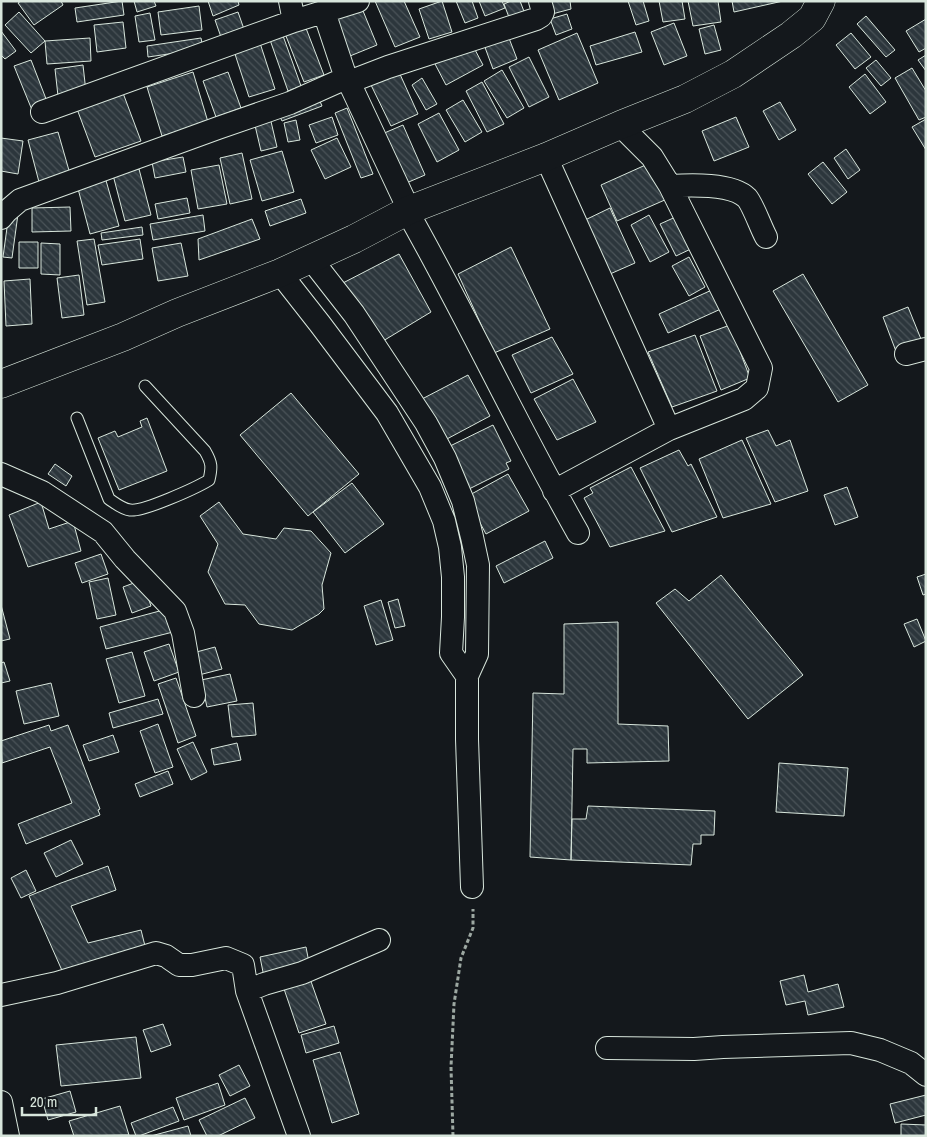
<svg xmlns="http://www.w3.org/2000/svg" width="927" height="1137" viewBox="0 0 927 1137" font-family="'Archivo Narrow',sans-serif">
<style>
.building{fill:url(#building-back-hatch);stroke:#d8e6dc}
.lines{fill:none;stroke-linecap:round;stroke-linejoin:round}
.service-casing{stroke:#d8e6dc;stroke-width:13}
.minor-casing{stroke:#d8e6dc;stroke-width:24}
.trunk-casing{stroke:#d8e6dc;stroke-width:29}
.path{stroke:#9da8a2;stroke-width:3;stroke-dasharray:4 2.5;stroke-linecap:butt}
.service{stroke:#14181c;stroke-width:11}
.minor{stroke:#14181c;stroke-width:22}
.trunk{stroke:#14181c;stroke-width:28}
</style>
<defs>
<pattern id="building-back-hatch" width="6" height="6" patternUnits="userSpaceOnUse" patternTransform="scale(1.25)"><rect width="6" height="6" fill="#2c363c"/><path d="M-1 5l2 2M0 0l6 6M5-1l2 2" fill="none" stroke="#4a5358"/></pattern>
</defs>
<rect width="100%" height="100%" fill="#14181c"/>
<!-- building -->
<path class="building" d="M21,1H61L63,5L34,25L18,3Z
M122,1L124,15L77,22L75,8Z
M134,1H154L156,6L137,12Z
M208,1H238L239,5L213,16Z
M375,1H404L420,37L395,47Z
M442,1L452,32L429,39L419,9Z
M456,1H472L478,18L465,23Z
M479,1H502L505,8L485,16Z
M511,1H520L525,14L510,20L504,4Z
M549,1H570L571,9L552,14Z
M628,1H643L649,21L636,25Z
M659,1H682L685,19L663,22Z
M688,1H718L721,22L693,26Z
M732,1H783L734,12Z
M199,6L202,30L161,35L158,12Z
M361,6L377,45L350,56L334,17Z
M19,12L45,41L31,53L5,25Z
M238,12L245,32L222,40L215,20Z
M150,13L155,40L139,42L135,16Z
M567,14L572,29L556,35L550,19Z
M866,16L895,50L886,57L857,24Z
M926,19V48L919,52L906,31Z
M123,22L126,48L97,52L94,25Z
M304,23L324,75L304,82L284,31Z
M674,23L687,56L664,65L651,32Z
M714,25L721,50L705,54L699,29Z
M1,31L16,51L5,59L1,55Z
M635,32L642,52L596,65L590,46Z
M282,33L301,86L288,91L269,37Z
M507,33L517,59L493,69L483,42Z
M577,33L598,83L559,100L538,50Z
M851,33L871,57L855,69L836,45Z
M90,38L91,61L47,64L45,41Z
M201,38L203,49L148,57L147,46Z
M259,40L275,89L249,97L233,48Z
M472,44L483,65L446,85L435,64Z
M926,55V71L918,60Z
M529,57L549,97L529,107L509,67Z
M31,60L48,104L32,110L14,66Z
M876,60L891,78L881,86L866,68Z
M83,65L86,92L58,96L55,69Z
M912,68L926,91V117L919,120L895,78Z
M502,70L524,108L507,118L484,81Z
M193,72L208,122L162,136L147,87Z
M228,72L241,108L216,117L203,81Z
M399,72L418,114L391,126L371,85Z
M865,74L886,102L870,114L849,87Z
M422,78L437,104L426,110L412,85Z
M482,82L504,124L487,132L466,91Z
M123,93L141,141L95,157L77,109Z
M317,94L322,106L282,121L277,110Z
M463,100L482,132L465,142L446,110Z
M780,102L796,130L779,140L763,111Z
M347,108L373,174L361,178L335,113Z
M269,113L277,147L261,151L253,117Z
M439,113L459,150L437,162L418,124Z
M332,117L338,135L316,143L309,125Z
M736,117L749,147L714,161L702,131Z
M926,119V150L912,127Z
M296,120L300,140L288,142L284,123Z
M403,125L425,175L404,184L382,134Z
M58,132L70,174L39,182L28,140Z
M1,138L23,141L18,174L1,171Z
M337,138L351,167L325,179L311,150Z
M846,149L860,170L848,179L834,158Z
M282,151L294,192L262,201L250,160Z
M242,153L252,199L230,204L220,158Z
M183,157L186,172L155,178L152,162Z
M823,162L847,192L832,204L808,174Z
M650,163L667,199L617,221L601,185Z
M219,165L227,204L198,209L191,170Z
M139,169L151,215L125,221L113,175Z
M105,177L119,226L90,234L77,185Z
M187,198L190,213L158,219L155,204Z
M301,199L306,213L270,226L265,211Z
M70,207L71,231L32,232V208Z
M610,208L635,263L610,274L583,221Z
M9,213L18,214L12,258L3,257Z
M203,215L205,231L153,240L150,224Z
M649,215L669,252L650,262L631,225Z
M680,215L695,247L676,256L660,224Z
M252,219L260,239L199,260L198,239Z
M142,227L143,235L102,240L101,233Z
M94,239L105,302L87,305L77,241Z
M140,239L143,259L102,265L98,245Z
M19,242H38V268H19Z
M41,243L60,244V275L41,274Z
M181,243L188,276L158,281L152,248Z
M511,247L550,329L494,353L458,274Z
M399,254L431,312L378,344L341,284Z
M689,257L705,287L689,296L672,266Z
M803,274L868,385L838,402L773,291Z
M79,275L84,315L62,318L57,278Z
M30,279L32,324L6,326L4,281Z
M714,289L723,308L668,333L659,314Z
M908,307L923,344L897,354L883,317Z
M730,325L750,378L721,390L700,336Z
M695,335L717,391L672,407L648,352Z
M552,337L573,374L531,393L512,355Z
M468,375L490,416L445,440L422,399Z
M573,379L596,422L557,440L534,399Z
M291,393L359,474L308,516L240,435Z
M147,418L167,471L119,490L98,438L115,431L118,437L142,427L140,421Z
M493,425L511,461L506,463L509,469L467,490L446,448Z
M768,430L776,446L790,440L808,491L775,502L746,438Z
M742,440L771,504L723,518L699,459Z
M679,450L688,466L691,464L717,517L672,532L640,468Z
M55,464L72,476L66,486L48,474Z
M631,467L665,531L610,547L584,498L593,493L590,488Z
M508,474L529,511L486,534L466,497Z
M352,483L384,524L345,553L313,512Z
M847,487L858,517L835,525L824,495Z
M41,502L49,529L73,521L81,551L28,567L9,515Z
M219,502L243,534L276,539L284,528L311,531L331,553L322,585L324,609L319,614L292,630L259,624L245,605L225,604L208,572L218,544L200,516Z
M545,541L553,558L504,583L496,566Z
M101,554L108,574L82,583L75,563Z
M926,574V594L923,595L917,577Z
M721,575L803,675L748,719L656,603L675,589L689,601Z
M108,578L116,615L97,619L89,582Z
M142,580L151,606L132,613L123,587Z
M398,599L405,626L395,628L388,602Z
M381,600L393,640L376,645L364,606Z
M1,605L10,639L1,641Z
M167,609L173,632L106,649L100,627Z
M917,619L926,641L914,647L904,624Z
M618,622V724L668,726L669,761L587,763V749H573L571,860L530,857L533,693L564,694V624Z
M169,644L179,672L154,681L144,652Z
M215,647L222,669L195,676L189,654Z
M132,652L145,696L119,703L106,659Z
M4,662L10,681L1,683V663Z
M230,674L237,701L207,707L201,680Z
M176,678L196,736L178,743L158,684Z
M51,683L59,716L24,724L16,691Z
M158,699L163,714L113,728L109,713Z
M253,703L256,735L232,737L228,705Z
M158,724L173,767L155,773L140,731Z
M49,725L51,731L68,725L100,809L98,810L100,815L26,844L18,824L72,803L50,747L2,763L1,741Z
M113,735L119,752L89,761L83,745Z
M193,742L207,772L191,780L177,749Z
M237,743L241,760L214,765L211,749Z
M779,763L848,768L844,816L776,812Z
M168,771L173,784L140,797L135,784Z
M588,806L715,811L714,835H701V844H693L691,865L571,860L572,819H586Z
M71,840L83,864L56,877L44,853Z
M108,866L116,890L71,906L88,943L141,930L146,950L64,975L29,896L61,883Z
M26,870L36,891L21,898L11,878Z
M306,947L310,968L264,977L260,957Z
M308,973L326,1024L299,1033L282,983Z
M804,975L808,992L838,984L844,1007L808,1015L805,1001L786,1005L780,981Z
M163,1024L171,1045L151,1052L143,1030Z
M334,1026L339,1043L306,1053L301,1035Z
M136,1037L141,1078L61,1086L56,1045Z
M340,1052L359,1114L332,1123L313,1060Z
M239,1065L250,1086L230,1096L219,1075Z
M218,1083L225,1105L184,1120L176,1098Z
M70,1091L76,1112L48,1120L42,1099Z
M926,1095V1115L895,1123L890,1104Z
M245,1098L255,1118L218,1136H207L199,1120Z
M120,1106L129,1135L74,1136L69,1121Z
M173,1107L179,1121L139,1136H136L131,1123Z
M901,1124L926,1125V1136H901Z
M188,1126L191,1136H151Z"/>
<g class="lines">
<defs>
<path id="service" d="M77,418L109,499C115,503 122,509 130,510C143,512 196,488 209,480C212,467 212,463 205,451L145,386"/>
<path id="minor" d="M290,1L294,21
M324,12L346,78
M349,82L409,210
M42,112L294,21L358,1
M546,157L669,429
M670,186C690,185 732,183 747,198C753,205 761,228 766,237
M407,211C467,317 518,427 578,533
M1,218L6,212L20,200L218,128L290,103L346,78L349,82L388,67L536,19L541,16L543,12L540,1
M311,259L354,314L426,423L445,458L463,501L472,537L478,565L477,654L467,676V739L472,887
M280,273L320,324L387,413L430,487L444,521L450,547L453,577V617L451,653L467,676
M906,354L926,349
M1,474L42,492L103,532L125,559L175,611L183,633L194,696
M554,491L669,429L744,399L757,388L761,368L670,186L652,157L620,125
M247,991L299,1136
M1,995L57,983L156,953L166,956L179,965H192L226,958L243,965L247,991L264,984L302,973L379,940
M607,1048L694,1049L723,1047L851,1043L880,1050L911,1063L926,1075
M1,1102L8,1136"/>
<path id="trunk" d="M1,384L123,337L177,313L280,273L354,239L409,210L546,157L620,125L685,99L733,74L791,35L812,18L821,1"/>
</defs>
<!-- service casing -->
<use href="#service" class="service-casing"/>
<!-- minor casing -->
<use href="#minor" class="minor-casing"/>
<!-- trunk casing -->
<use href="#trunk" class="trunk-casing"/>
<!-- path -->
<path class="path" d="M453,1136L451,1067L454,1004L461,958L473,928V909"/>
<!-- service -->
<use href="#service" class="service"/>
<!-- minor -->
<use href="#minor" class="minor"/>
<!-- trunk -->
<use href="#trunk" class="trunk"/>
</g>
<!-- border -->
<rect width="927" height="1137" fill="none" stroke="#d8e6dc" stroke-width="5"/>
<!-- scale -->
<path d="M22 1107v8h74v-8" fill="none" stroke="#d8e6dc" stroke-width="2.5"/>
<text x="30" y="1107" font-size="15" fill="#d8e6dc" stroke="#14181c" stroke-width="4" paint-order="stroke">20 m</text>
</svg>
